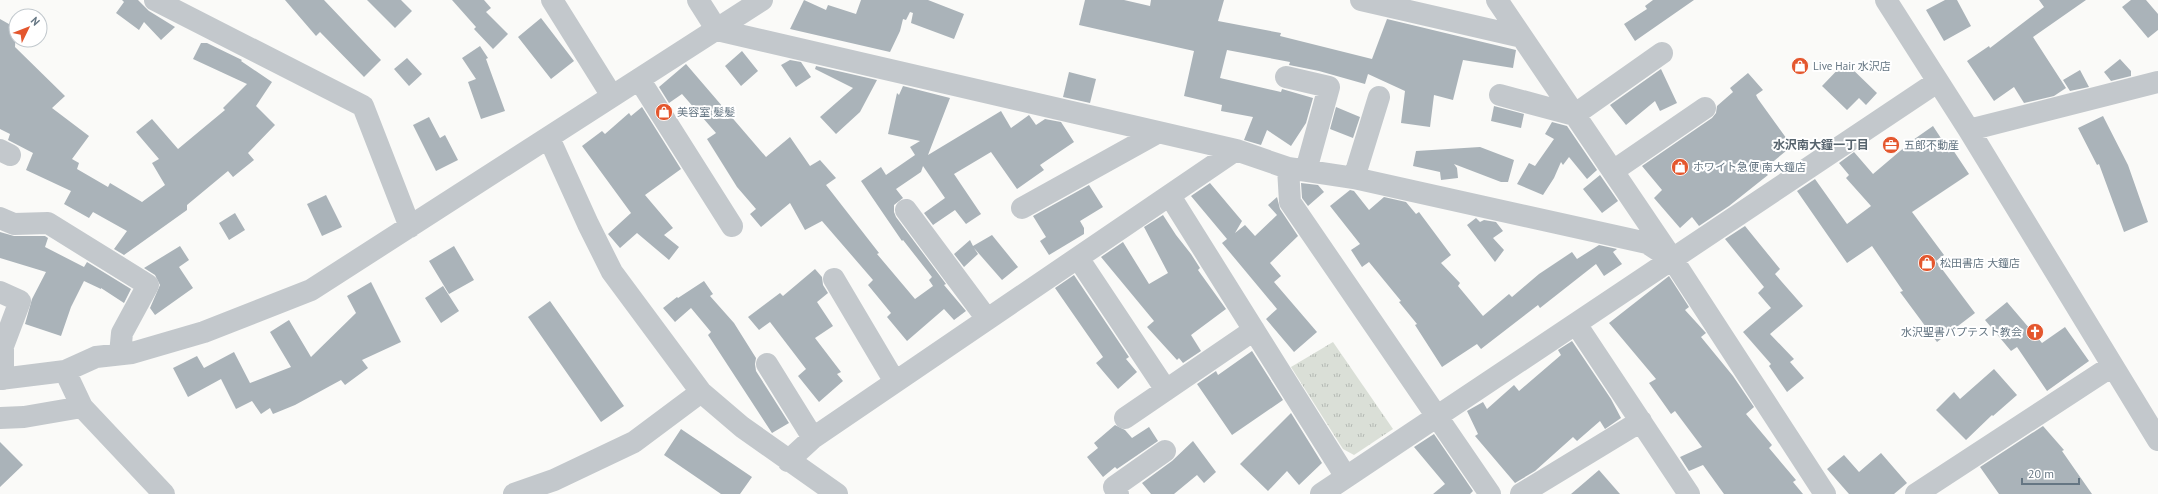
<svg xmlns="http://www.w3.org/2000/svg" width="2158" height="494" viewBox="0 0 2158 494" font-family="'PT Sans','Noto Sans JP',sans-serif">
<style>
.grass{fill:url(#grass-tufts)}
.building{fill:#aab3b9}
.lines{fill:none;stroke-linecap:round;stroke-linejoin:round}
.minor{stroke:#c3c8cc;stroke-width:22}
.labels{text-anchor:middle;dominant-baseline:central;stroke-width:4;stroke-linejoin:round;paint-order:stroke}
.poi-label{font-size:11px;fill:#657683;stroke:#fff;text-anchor:start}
.neighbourhood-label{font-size:12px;font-weight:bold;fill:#57646e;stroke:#fff}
</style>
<defs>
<pattern id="grass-tufts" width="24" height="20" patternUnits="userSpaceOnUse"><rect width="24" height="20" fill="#dadfd7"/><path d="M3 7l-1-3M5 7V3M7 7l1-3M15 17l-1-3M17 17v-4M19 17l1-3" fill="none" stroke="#b4b9b4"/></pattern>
</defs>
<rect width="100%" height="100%" fill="#fafaf8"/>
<!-- grass -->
<path class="grass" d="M1333,342L1393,429L1354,455L1343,449L1291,367Z"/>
<!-- building -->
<path class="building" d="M122,0H138L149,11L175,27L161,40L144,22L139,30L116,13L124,2Z
M285,0H324L381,60L364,77L320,32L316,36Z
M367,0H401L412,11L395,28Z
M452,0H484L491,8L486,12L508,34L493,49L474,29L476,27Z
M804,0L826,10L828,5L856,14L861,0H928L964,14L954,39L911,23L913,13L910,12L906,20L903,19L900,31L890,52L790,29Z
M1085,0H1124L1150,6L1151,0H1224L1218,21L1281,33L1280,36L1372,59L1387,19L1516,50L1513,68L1463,60L1453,100L1434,95L1430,127L1401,123L1405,91L1368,74L1365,84L1319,71L1289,65L1290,62L1227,50L1220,78L1281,92L1282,89L1313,98L1306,123L1291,146L1267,130L1261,145L1244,140L1253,117L1221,111L1222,105L1184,96L1194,51L1079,25Z
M1653,0H1694L1635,41L1624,24L1647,9L1645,6Z
M1945,0H1957L1971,26L1944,41L1926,10Z
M2039,0H2086L2033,37L2066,88L2054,96L2024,103L2014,87L1994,101L1967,61L1989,46L1990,48L2044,7Z
M2131,0H2146L2158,14V30L2148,38L2122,7Z
M541,18L574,61L551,79L518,37Z
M0,19L16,28L15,47L65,96L52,108L89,136L72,159L79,163L77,169L108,187L110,183L142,202L165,185L152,163L159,159L136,132L152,119L178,149L225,110L223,108L247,84L193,59L201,43H207L242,60L241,61L272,82L256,106L275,125L248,153L254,160L233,177L228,171L187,205V210L124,255L114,249L127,231L93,212L89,218L64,204L71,191L26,170L33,153L8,140L10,134L0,129Z
M480,46L488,58L486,59L505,111L481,119L468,82L476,79L462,58Z
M742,51L758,71L741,86L725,66Z
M407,58L422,74L409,86L394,69Z
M2120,59L2131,71V76L2111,81L2104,72Z
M790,60L801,62L811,77L796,87L781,65Z
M1845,62L1877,93L1866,105L1859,98L1847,110L1822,86Z
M686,64L766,157L790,137L810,166L820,160L836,178L826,185L879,253L877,254L915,299L933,286L929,280L932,277L903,240L902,241L861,181L881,167L886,175L915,155L910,147L920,141L888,134L897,93L899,95L903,86L950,98L928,155L1001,111L1011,128L1029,115L1036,125L1045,119L1061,122L1074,142L1040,165L1044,170L1017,189L991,152L954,174L981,214L966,224L955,210L933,225L924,213L945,198L923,166L921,172L896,189L903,198L894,205V212L896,217L946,284L944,285L966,311L954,320L944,309L907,341L887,317L891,313L868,285L873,280L822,221L805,230L790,203L761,227L750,214L756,209L737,187L707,139L716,133L682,94L669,103L659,87Z
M816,66L877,80L860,112L836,134L820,117L853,88L815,69Z
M1661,69L1677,103L1660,111L1655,101L1626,125L1610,105Z
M2080,70L2089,87L2070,91L2063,80Z
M1069,72L1096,79L1090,103L1063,97Z
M1748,73L1763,90L1756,95L1758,99L1792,146L1763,170L1768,175L1729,206L1699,226L1692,217L1680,228L1654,198L1662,190L1642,166L1712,118L1716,113L1717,106L1733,92L1730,88Z
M1494,106L1524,114L1521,128L1491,121Z
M642,107L681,169L645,195L673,228L664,235L679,247L669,260L637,233L620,248L608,234L631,213L582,146L602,131L605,134L629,113L631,116Z
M1336,107L1360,117L1353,138L1330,129Z
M2103,116L2128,165L2148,222L2124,232L2099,164L2097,165L2078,128Z
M429,117L440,138L445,135L458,160L436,171L413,125Z
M1552,122L1567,126L1597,170L1587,179L1569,157L1563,165L1561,162L1554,178L1543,195L1517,184L1529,163L1535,166L1554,139L1545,134Z
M1933,126L1950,152L1953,150L1969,174L1912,212L1944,255L1936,261L1975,313L1937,342L1900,292L1903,291L1872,246L1847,263L1797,191L1815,179L1847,224L1871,206L1846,178L1849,175L1839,163L1854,152L1873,174L1913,140Z
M1480,147L1514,160L1508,182H1501L1454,164L1457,168L1458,178L1441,180L1440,172L1413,166L1416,151Z
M1600,175L1618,201L1602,213L1583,189Z
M1210,183L1242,221L1235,233L1245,225L1255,236L1277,215L1268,205L1277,197L1280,209L1298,236L1270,263L1281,276L1274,282L1317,332L1294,352L1266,319L1277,309L1222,243L1227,239L1191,196Z
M1301,183L1318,185L1324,192L1308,206L1302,198Z
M1089,185L1103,207L1080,221L1084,228V234L1049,255L1040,241L1046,237L1033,216Z
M1350,190L1354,191L1369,210L1384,197L1406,202L1416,214L1419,212L1451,255L1441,263L1460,283L1458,286L1483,316L1509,294L1512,297L1539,274L1572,252L1577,259L1599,245L1617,249L1613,252L1622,264L1604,276L1596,264L1540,308L1538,305L1481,349L1477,344L1442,367L1415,325L1417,324L1399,302L1401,301L1369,262L1362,267L1351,250L1360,244L1330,206Z
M326,195L342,227L322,236L307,204Z
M235,213L245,230L229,240L219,223Z
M1163,215L1176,235L1191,254L1200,268L1198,270L1226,309L1191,335L1201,351L1183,363L1179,358L1177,360L1147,327L1154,321L1101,257L1123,242L1149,284L1168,273L1144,227Z
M1476,218L1480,222L1484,220L1496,222L1503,231L1493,238L1504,250L1495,262L1467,225Z
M1745,226L1780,269L1775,274L1803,306L1770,334L1794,359L1790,362L1804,378L1787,392L1769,366L1771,364L1743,332L1771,308L1758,293L1764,287L1725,239Z
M0,232L14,236H45L48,238L45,247L84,267L87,262L131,289L124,303L101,288V289L84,281L71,307L61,336L25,324L32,299L46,272L0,258Z
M992,235L1018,267L1002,280L974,248L978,254L964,267L954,254L970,240L973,246Z
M180,246L189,260L179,267L193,288L155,315L150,308L160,285L155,275L144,268Z
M454,246L474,280L449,294L429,261Z
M815,269L822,277L823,285L828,293L817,302L833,326L815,338L841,372L837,374L843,381L819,402L798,376L806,369L770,322L759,330L748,317L780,293L783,296Z
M1074,275L1129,357L1126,359L1137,372L1118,389L1096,363L1103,357L1055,288Z
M1669,276L1689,307L1685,310L1706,333L1701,337L1733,376L1754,407L1746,414L1772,445L1769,448L1796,480L1793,482L1803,494H1724L1703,465L1689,471L1680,457L1702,447L1675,411L1671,414L1649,383L1656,379L1609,323Z
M704,281L713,294L710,296L734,323L756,358L755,364L756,371L789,423L772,433L708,335L711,332L691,308L675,322L663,308L677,297L678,298Z
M371,282L401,342L362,360L368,368L345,385L341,380L295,405L273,414L270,408L261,414L252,401L236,409L221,379L188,397L173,368L197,356L204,368L234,352L250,383L291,367L270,332L289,320L311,357L356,313L347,296Z
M443,286L459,311L441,323L425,298Z
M550,301L624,406L601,422L528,317Z
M2007,302L2042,343L2065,327L2089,361L2047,391L2017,347L2011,351L1985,320Z
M1572,341L1611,399L1621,418L1605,429L1600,421L1577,441L1573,437L1535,471L1515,483L1475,436L1478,434L1467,411L1483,402L1487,409L1514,385L1519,391L1561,355L1558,350Z
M1252,351L1283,400L1232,435L1197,384L1216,371L1218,375Z
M1994,369L2017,395L1993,416L1992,415L1966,440L1936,410L1954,392L1960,399Z
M1291,413L1322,463L1299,485L1287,471L1268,491L1240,464Z
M1115,425L1125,430L1132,438L1149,427L1158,441L1117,469L1115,467L1103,477L1087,457L1098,448L1094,443Z
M2043,426L2064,450L2062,451L2092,494H1999L1980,467Z
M681,429L752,477L740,494H721L664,455Z
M1434,434L1473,491L1470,494H1433L1445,484L1414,447Z
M1193,441L1216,472L1204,483L1197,475L1174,494H1151L1142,483L1172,461Z
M0,442L23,465L0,487Z
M1881,453L1907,483L1894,494H1849L1827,469L1844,455L1859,472Z
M1599,470L1620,494H1571Z"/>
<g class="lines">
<!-- minor -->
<path class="minor" d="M155,0L363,106L410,227
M552,0L612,96
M698,0L717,30L1236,150L1288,168L1354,178L1647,243L1673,260
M1361,0L1522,37
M1497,0L1673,260L1825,494
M1886,0L1969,130L2158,440
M1286,77L1329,87L1306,170
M639,79L732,226
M1500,95L1574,115L1662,53
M1969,130L2158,82
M549,138L588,224L612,272L701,392L742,427L837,494
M0,150L10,155
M1288,168L1290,202L1490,494
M1613,171L1705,108
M1354,178L1379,97
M1170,196L1346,477
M1022,208L1159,132
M906,210L987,319
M0,218L14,224L48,223L148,285L122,333L120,354
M1078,258L1166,390
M834,279L895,382
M0,292L20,301L3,346V379
M1576,324L1689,494
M767,364L813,438
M65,371L82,407L164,494
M0,379L65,371L96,357L132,353L204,332L311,290L762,0
M0,418L24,417L82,407
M1125,418L1254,330
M788,461L813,438L1236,150
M514,494L554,480L634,442L701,392
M1118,494L1114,487L1165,451
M1321,494L1937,82
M1521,494L1641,421
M1916,494L2112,366"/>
</g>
<!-- icons -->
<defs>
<symbol id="shop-disc" viewBox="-11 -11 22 22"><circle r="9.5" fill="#e4572e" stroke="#fff"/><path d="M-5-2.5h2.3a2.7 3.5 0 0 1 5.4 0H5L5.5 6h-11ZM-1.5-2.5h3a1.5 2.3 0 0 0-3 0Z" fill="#fff"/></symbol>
<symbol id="office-disc" viewBox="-11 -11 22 22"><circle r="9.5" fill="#e4572e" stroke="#fff"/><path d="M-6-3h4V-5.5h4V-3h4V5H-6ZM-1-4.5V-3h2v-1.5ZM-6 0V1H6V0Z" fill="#fff"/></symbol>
<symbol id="church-disc" viewBox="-11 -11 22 22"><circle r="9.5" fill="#e4572e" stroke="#fff"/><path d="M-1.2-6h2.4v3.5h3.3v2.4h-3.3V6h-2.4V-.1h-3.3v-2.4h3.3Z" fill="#fff"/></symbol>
</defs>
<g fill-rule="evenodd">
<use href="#shop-disc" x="1790" y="56" width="20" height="20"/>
<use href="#shop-disc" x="654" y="102" width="20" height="20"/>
<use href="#office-disc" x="1881" y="135" width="20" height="20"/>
<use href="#shop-disc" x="1670" y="157" width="20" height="20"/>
<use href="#shop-disc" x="1917" y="253" width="20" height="20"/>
<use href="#church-disc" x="2025" y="322" width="20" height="20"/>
</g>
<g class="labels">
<!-- poi labels -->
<g class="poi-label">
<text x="1813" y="66">Live Hair 水沢店</text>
<text x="677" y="112">美容室 髪髪</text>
<text x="1904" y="145">五郎不動産</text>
<text x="1693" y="167">ホワイト急便 南大鐘店</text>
<text x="1940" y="263">松田書店 大鐘店</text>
<text x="2022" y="332" text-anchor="end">水沢聖書バプテスト教会</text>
</g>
<!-- neighbourhood labels -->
<g class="neighbourhood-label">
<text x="1821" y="144">水沢南大鐘一丁目</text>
</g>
</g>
<!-- north arrow -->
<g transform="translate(28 28) rotate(47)"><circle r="19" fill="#ffffff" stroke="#c1c8cd"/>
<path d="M0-3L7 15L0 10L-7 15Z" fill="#e4572e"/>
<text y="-6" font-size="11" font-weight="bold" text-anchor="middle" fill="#657683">N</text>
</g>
<!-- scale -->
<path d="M2022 478v6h57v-6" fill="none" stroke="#657683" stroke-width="2"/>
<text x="2028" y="478" font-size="12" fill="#657683" stroke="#ffffff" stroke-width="3" paint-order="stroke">20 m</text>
</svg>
